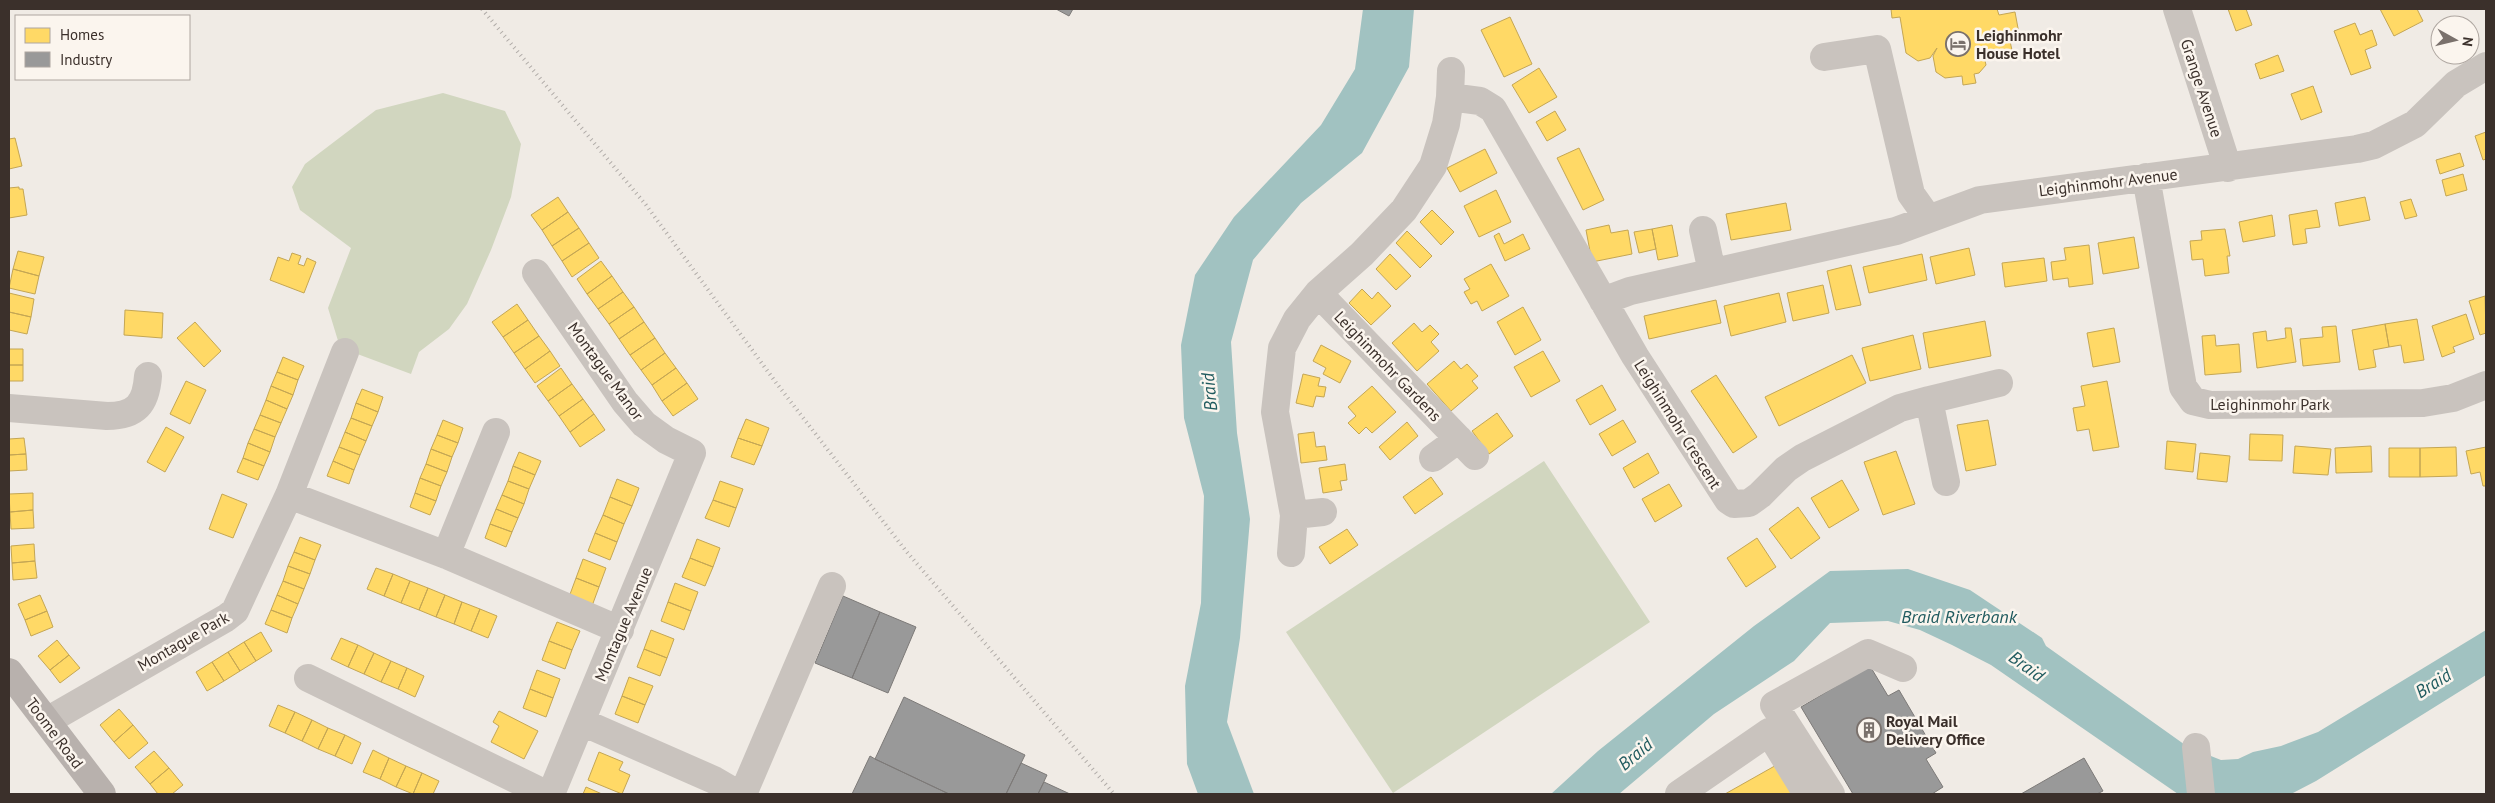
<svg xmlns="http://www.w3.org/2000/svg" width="2495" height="803" viewBox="0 0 2495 803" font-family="'PT Sans',sans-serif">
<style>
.green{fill:#d1d6bf}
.water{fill:#a1c2c1}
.homes{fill:#ffd966;stroke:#c4a654}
.industry{fill:#999;stroke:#7d7a78}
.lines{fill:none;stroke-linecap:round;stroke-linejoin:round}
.minor{stroke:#c9c3be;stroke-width:28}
.major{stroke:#b8b1ad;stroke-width:28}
.rail{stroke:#b1aca8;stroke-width:4;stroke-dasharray:1 4;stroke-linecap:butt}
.labels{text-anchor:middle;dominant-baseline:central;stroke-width:5;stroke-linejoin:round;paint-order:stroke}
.poi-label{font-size:16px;font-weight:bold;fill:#3b302b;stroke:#fbf5ee;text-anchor:start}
.street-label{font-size:16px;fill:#3b302b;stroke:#fbf5ee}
.water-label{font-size:18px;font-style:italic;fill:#1f5a5e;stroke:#fbf5ee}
</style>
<rect width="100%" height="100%" fill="#f0ebe5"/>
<!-- green -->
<path class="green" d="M443,93L505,111L521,144L511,197L491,250L467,304L449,329L419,352L411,374L352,352L339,344L328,308L351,248L300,210L292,187L305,164L376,110Z
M1544,461L1650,622L1393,793L1286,632Z"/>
<!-- water -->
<path class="water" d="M1363,9H1414L1409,67L1362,153L1301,203L1253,260L1231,342L1237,433L1250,519L1240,638L1227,722L1254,794H1198L1187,764L1185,686L1201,603L1204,496L1184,418L1181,345L1195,275L1234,217L1321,125L1355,69Z
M1908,569L1970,590L2042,638L2046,646L2188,747L2221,760L2238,759L2253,752L2281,746L2318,732L2486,630V675L2316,781L2291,794H2178L1991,665L1952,645L1920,630L1888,621L1830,623L1794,661L1714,714L1619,794H1551L1598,751L1754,626L1830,571Z"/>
<!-- homes -->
<path class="homes" d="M1891,9H1997L1999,15L2015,12L2020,39L2010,41L2013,55L1993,58L1983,52L1986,65L1979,73L1974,74L1976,83L1963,85L1962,76L1945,78L1936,72L1933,56L1937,48L1930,58L1918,61L1906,53L1900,17L1892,18Z
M2228,9H2246L2252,25L2236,31Z
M2380,9H2417L2423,21L2394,36Z
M1510,17L1532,64L1504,77L1481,30Z
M2355,23L2360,35L2372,30L2377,45L2365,50L2371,68L2351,75L2334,31Z
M2278,55L2284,71L2260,79L2255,64Z
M1539,68L1557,97L1529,113L1512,85Z
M2313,86L2322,112L2301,120L2291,94Z
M1555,111L1566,130L1547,141L1536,122Z
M2486,132V159L2483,160L2475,136Z
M15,138L22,166L9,169V139Z
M1579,148L1604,200L1583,210L1557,158Z
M1485,149L1497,173L1460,192L1447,168Z
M2460,153L2464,166L2440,174L2436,160Z
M2463,174L2467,190L2446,196L2442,180Z
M19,187V189H23L27,215L9,218V188Z
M1496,190L1511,222L1479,237L1464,206Z
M558,197L568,212L542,230L531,215Z
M2365,197L2370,220L2339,226L2335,203Z
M2411,199L2417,216L2405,219L2400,202Z
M1786,203L1791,230L1731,240L1726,214Z
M1432,210L1454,232L1441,245L1420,222Z
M2317,210L2320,227L2305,229L2307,243L2293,245L2289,215Z
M568,212L579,228L552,246L542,230Z
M2272,215L2275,236L2243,242L2239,222Z
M1609,225L1611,233L1628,230L1632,254L1592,262L1586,230Z
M1672,225L1678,256L1658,260L1652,229Z
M579,228L589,243L562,261L552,246Z
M1652,229L1656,249L1639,253L1634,232Z
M2225,229L2230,256H2227L2229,273L2205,276L2203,259L2192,260L2190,241L2202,240L2201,231Z
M1407,231L1432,256L1420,268L1396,243Z
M1499,233L1504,244L1523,234L1530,249L1505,261L1494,236Z
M2134,237L2139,268L2103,274L2098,243Z
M589,243L599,258L572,277L562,261Z
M2089,245L2093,284L2069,287L2068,278L2053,280L2051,262L2066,260L2064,248Z
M1969,248L1975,275L1936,284L1930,257Z
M18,251L44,257L39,276L13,269Z
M292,253L301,256L298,264L304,266L307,258L316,262L304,293L270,280L278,257L289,261Z
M1390,254L1411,276L1396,290L1376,269Z
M1922,254L1927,280L1869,293L1863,267Z
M2044,258L2047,281L2005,287L2002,263Z
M601,261L612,276L587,294L577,279Z
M1491,264L1509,296L1482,311L1477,301L1471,304L1464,292L1470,289L1464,279Z
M1851,265L1861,305L1836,310L1827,271Z
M13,269L39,276L35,294L9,288Z
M612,276L623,292L598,309L587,294Z
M1823,285L1829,313L1793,321L1787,293Z
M1362,289L1372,299L1378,292L1391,306L1371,325L1349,303Z
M623,292L634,307L609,324L598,309Z
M9,293L34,299L31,317L9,312Z
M1779,293L1786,322L1731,336L1724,306Z
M2485,296L2486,333L2480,335L2469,301Z
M1716,300L1721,323L1649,339L1644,316Z
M517,304L528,320L503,337L492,322Z
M634,307L644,322L619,339L609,324Z
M1523,307L1541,340L1515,355L1497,322Z
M125,310L163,313L162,338L124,335Z
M9,312L31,317L27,334L9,330Z
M2466,314L2474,339L2453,347L2455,352L2442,357L2432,326Z
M2417,319L2424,360L2404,363L2401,345L2389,347L2385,324Z
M528,320L539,336L514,353L503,337Z
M1985,321L1991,356L1929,368L1923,333Z
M195,322L221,351L204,367L177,338Z
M644,322L655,338L630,355L619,339Z
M1414,323L1422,332L1430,325L1439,334L1431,342L1439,351L1417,371L1392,343Z
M2385,324L2389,347L2373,350L2376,367L2359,370L2352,330Z
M2336,326L2340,362L2303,366L2300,339L2323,337L2322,327Z
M2114,328L2120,362L2093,367L2087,333Z
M2285,328H2291L2296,362L2257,368L2253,333L2266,331L2267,341L2286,338Z
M1913,335L1921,369L1870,381L1862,348Z
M2215,335L2216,346L2239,344L2241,372L2205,375L2202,336Z
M539,336L550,351L525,369L514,353Z
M655,338L665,353L641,370L630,355Z
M1321,345L1351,361L1340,383L1323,374L1326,368L1313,361Z
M9,349H23V365H9Z
M550,351L560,366L535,383L525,369Z
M1543,351L1560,381L1531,397L1514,367Z
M665,353L676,368L652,385L641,370Z
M1852,355L1866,383L1779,426L1765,397Z
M283,357L304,366L298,380L277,372Z
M1454,361L1461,369L1467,364L1478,376L1472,381L1478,388L1451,411L1427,384Z
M9,365H23V381H9Z
M561,368L572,384L548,401L537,386Z
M676,368L687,383L662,401L652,385Z
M277,372L298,380L293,395L271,386Z
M1303,374L1320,378L1318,386L1326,387L1324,397L1316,396L1313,407L1296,403Z
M1716,375L1757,437L1733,453L1691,391Z
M186,381L206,390L190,424L170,414Z
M2107,381L2119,447L2093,451L2089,429L2077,431L2073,408L2085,406L2081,386Z
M687,383L698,399L673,416L662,401Z
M572,384L583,399L559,416L548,401Z
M1602,385L1616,410L1590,425L1576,400Z
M271,386L293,395L287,409L266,400Z
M1372,386L1396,412L1372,433L1366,427L1359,434L1348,423L1356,416L1348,407Z
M362,389L383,397L378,412L356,403Z
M583,399L594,414L570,432L559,416Z
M266,400L287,409L281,423L260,415Z
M356,403L378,412L372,426L351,418Z
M1497,413L1513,436L1489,454L1472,431Z
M594,414L605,430L580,447L570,432Z
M260,415L281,423L275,437L254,429Z
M351,418L372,426L366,441L345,432Z
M746,419L769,428L762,446L738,438Z
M443,420L463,428L458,443L437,435Z
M1623,420L1636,442L1612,456L1599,434Z
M1988,420L1996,465L1966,471L1957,425Z
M1407,422L1418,436L1390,460L1379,447Z
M166,427L184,437L165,472L147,462Z
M254,429L275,437L270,452L248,443Z
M345,432L366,441L360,455L339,447Z
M1314,432L1316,447L1325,446L1327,460L1301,463L1298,434Z
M2250,434L2283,435L2282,461L2249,460Z
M437,435L458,443L452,457L431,449Z
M24,438L26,454L9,455V439Z
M738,438L762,446L754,465L731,457Z
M2167,441L2196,444L2193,472L2165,469Z
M248,443L270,452L264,466L243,458Z
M2295,446L2331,449L2328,475L2293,473Z
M2371,446L2372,472L2336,473L2335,448Z
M339,447L360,455L354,470L333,461Z
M2456,447L2457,476L2420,477V448Z
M2486,447V486H2483L2480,472L2471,474L2466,451Z
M2389,448H2420V477H2389Z
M431,449L452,457L447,472L426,464Z
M1896,451L1915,504L1883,515L1864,462Z
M519,452L541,461L535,475L513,466Z
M1648,453L1659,473L1634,488L1623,468Z
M2200,453L2230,456L2227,482L2197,479Z
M26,454L27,470L9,471V455Z
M243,458L264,466L258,480L237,472Z
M333,461L354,470L349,484L327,476Z
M426,464L447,472L441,486L420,478Z
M1345,464L1347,480L1340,481L1342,490L1323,493L1319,468Z
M513,466L535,475L529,489L508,481Z
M1431,477L1443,494L1415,514L1403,497Z
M420,478L441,486L436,501L415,493Z
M617,479L639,488L632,506L610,497Z
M1842,480L1859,510L1829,528L1811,498Z
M508,481L529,489L524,504L502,495Z
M720,481L743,489L736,508L713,500Z
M1669,484L1682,506L1655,522L1642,499Z
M33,493V510L10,512L9,494Z
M415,493L436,501L430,515L410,507Z
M222,494L247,504L233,538L209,529Z
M502,495L524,504L518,518L496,509Z
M610,497L632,506L624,524L603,515Z
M713,500L736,508L729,527L705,518Z
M1798,507L1820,538L1791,559L1769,529Z
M496,509L518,518L512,532L490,524Z
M33,510L34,528L11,529L10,512Z
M603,515L624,524L617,542L595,533Z
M490,524L512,532L506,547L485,538Z
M1347,529L1358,545L1330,564L1319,547Z
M595,533L617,542L610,560L588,551Z
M300,537L321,545L315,560L294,552Z
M1757,538L1776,567L1746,587L1727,558Z
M697,539L720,548L713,567L690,558Z
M34,544L35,561L12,563L11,546Z
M294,552L315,560L310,574L288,566Z
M690,558L713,567L705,586L682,577Z
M583,559L606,568L599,587L576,578Z
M35,561L37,578L13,580L12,563Z
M288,566L310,574L304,589L283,581Z
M376,568L393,574L384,596L367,589Z
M393,574L410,581L401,603L384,596Z
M576,578L599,587L592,606L569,597Z
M283,581L304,589L298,604L277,595Z
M410,581L428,588L419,610L401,603Z
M675,583L698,592L691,611L668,602Z
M428,588L445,595L436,617L419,610Z
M40,595L47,611L25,620L18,604Z
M277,595L298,604L292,618L271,610Z
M445,595L462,602L454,624L436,617Z
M462,602L480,609L471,631L454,624Z
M668,602L691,611L684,630L661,621Z
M480,609L497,616L488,638L471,631Z
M271,610L292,618L287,633L265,624Z
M47,611L53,627L31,636L25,620Z
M557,622L580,631L572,650L549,641Z
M651,630L674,639L667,658L644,649Z
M261,632L272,651L256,661L244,642Z
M341,638L358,645L348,667L331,659Z
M57,640L69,655L50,670L38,656Z
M549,641L572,650L565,669L542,660Z
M244,642L256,661L240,671L228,652Z
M358,645L374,653L364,674L348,667Z
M644,649L667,658L660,676L637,667Z
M228,652L240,671L224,681L212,662Z
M374,653L391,661L381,682L364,674Z
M69,655L80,668L60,683L50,670Z
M391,661L407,668L398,689L381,682Z
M212,662L224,681L207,691L196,672Z
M407,668L424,676L415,697L398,689Z
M537,670L560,679L553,698L530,689Z
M629,677L653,686L645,705L622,696Z
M530,689L553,698L546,717L523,708Z
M622,696L645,705L638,723L615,714Z
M278,705L295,712L285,733L269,726Z
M119,709L133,725L114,742L100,725Z
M499,711L538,731L524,759L491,742L499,726L493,722Z
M295,712L312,720L302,741L285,733Z
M312,720L328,728L318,749L302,741Z
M133,725L148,743L129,759L114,742Z
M328,728L345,735L335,756L318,749Z
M345,735L361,743L352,764L335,756Z
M373,750L389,758L380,779L363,772Z
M154,751L169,768L150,784L135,767Z
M599,752L623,762L619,770L630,775L622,794L588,780Z
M389,758L406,766L396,787L380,779Z
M1780,763L1798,794H1725Z
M406,766L422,773L413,794L396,787Z
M169,768L183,785L172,794H158L150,784Z
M422,773L439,781L433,794H413Z
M586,787L602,794H583Z"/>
<!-- industry -->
<path class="industry" d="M1056,9H1073L1069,16Z
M843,596L880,612L852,678L815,663Z
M880,612L916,627L888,693L852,678Z
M1870,666L1888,696L1899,690L1936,753L1926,759L1943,787L1932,794H1853L1801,707Z
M904,697L1025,755L1006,794H949L875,759Z
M870,756L875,759L949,794H852Z
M2084,758L2103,791L2097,794H2021Z
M1021,763L1047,775L1038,794H1006Z
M1044,782L1070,794H1038Z"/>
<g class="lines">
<!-- minor -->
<path class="minor" d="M2177,9L2228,168
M1824,57L1877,49L1911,194L1928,218
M1450,97L1480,101L1493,109L1635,356L1728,500L1734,504L1749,503L1760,495L1786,469L1802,458L1900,408L1929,400L1946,482
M2146,177L2183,387L2193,401L2210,405L2423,403L2453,398L2486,385
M1703,230L1712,272
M536,273L625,402L644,424L666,440L692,453L551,794
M1318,293L1475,456
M1603,301L1630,291L1896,231L1980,200L2357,149L2374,145L2415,124L2456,84L2486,66
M1929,400L1999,383
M9,408L107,416C136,416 146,404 148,376
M1433,458L1459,439
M289,495L446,555L620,630
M1294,515L1323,512
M1291,553L1294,515L1275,412L1282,348L1297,319L1318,293L1362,254L1404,210L1433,166L1446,124L1450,97L1451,71
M446,555L496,432
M308,678L546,794
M47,721L226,618L235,611L289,495L345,352
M582,722L714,780L738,794
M2196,747L2201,794
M743,794L832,586
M1679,794L1769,732L1807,794
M1831,794L1774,705L1868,653L1903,668"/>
<!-- major -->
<path class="major" d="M9,672L102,794"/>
<!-- rail -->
<path class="rail" d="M482,9L646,205L777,384L906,551L1114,794"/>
</g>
<!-- icons -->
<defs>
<symbol id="hotel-ring" viewBox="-11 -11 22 22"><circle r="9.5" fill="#fbf5ee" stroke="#7a716c" stroke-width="1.5"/><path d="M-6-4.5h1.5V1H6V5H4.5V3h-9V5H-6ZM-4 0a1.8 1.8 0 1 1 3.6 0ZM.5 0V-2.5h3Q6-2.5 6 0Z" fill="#7a716c"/></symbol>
<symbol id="building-ring" viewBox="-11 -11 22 22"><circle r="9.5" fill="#fbf5ee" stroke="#7a716c" stroke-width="1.5"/><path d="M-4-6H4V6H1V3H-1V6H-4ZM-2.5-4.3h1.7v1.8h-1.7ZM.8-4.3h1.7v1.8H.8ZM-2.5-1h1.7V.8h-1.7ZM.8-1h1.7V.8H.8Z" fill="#7a716c"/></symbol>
</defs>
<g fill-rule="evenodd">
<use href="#hotel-ring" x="1944" y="30" width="28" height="28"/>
<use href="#building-ring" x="1855" y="716" width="28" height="28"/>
</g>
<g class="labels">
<!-- poi labels -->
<g class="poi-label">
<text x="1976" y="35">Leighinmohr<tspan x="1976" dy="18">House Hotel</tspan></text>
<text x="1886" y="721">Royal Mail<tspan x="1886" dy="18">Delivery Office</tspan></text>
</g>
<!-- street labels -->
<g class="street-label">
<text transform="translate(2202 88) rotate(72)">Grange Avenue</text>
<text transform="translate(2108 182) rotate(-7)">Leighinmohr Avenue</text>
<text transform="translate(1388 366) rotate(46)">Leighinmohr Gardens</text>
<text transform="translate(606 371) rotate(54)">Montague Manor</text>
<text x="2270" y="404">Leighinmohr Park</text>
<text transform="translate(1678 424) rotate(58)">Leighinmohr Crescent</text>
<text transform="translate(623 624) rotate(-67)">Montague Avenue</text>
<text transform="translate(183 641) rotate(-30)">Montague Park</text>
<text transform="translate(55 733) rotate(53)">Toome Road</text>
</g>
<!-- water labels -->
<g class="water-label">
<text transform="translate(1209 392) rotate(-95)">Braid</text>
<text x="1959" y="616">Braid Riverbank</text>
<text transform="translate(2027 666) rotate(36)">Braid</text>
<text transform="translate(2433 683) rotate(-32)">Braid</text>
<text transform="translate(1635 754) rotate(-40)">Braid</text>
</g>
</g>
<!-- border -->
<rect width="2495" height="803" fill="none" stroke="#3b302b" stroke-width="20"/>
<!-- legend -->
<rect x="15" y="15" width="175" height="65" fill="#fbf5ee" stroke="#aea6a0"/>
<rect x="25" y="28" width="25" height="15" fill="#ffd966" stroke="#aea6a0"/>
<text x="60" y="40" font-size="15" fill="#3b302b">Homes</text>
<rect x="25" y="52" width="25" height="15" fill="#999999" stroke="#aea6a0"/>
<text x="60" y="65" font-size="15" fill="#3b302b">Industry</text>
<!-- north arrow -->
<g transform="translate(2455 40) rotate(98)"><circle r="24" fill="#fbf5ee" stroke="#aea6a0"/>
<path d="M0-4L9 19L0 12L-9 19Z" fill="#7a716c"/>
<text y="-8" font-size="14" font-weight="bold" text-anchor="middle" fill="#3b302b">N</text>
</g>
</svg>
